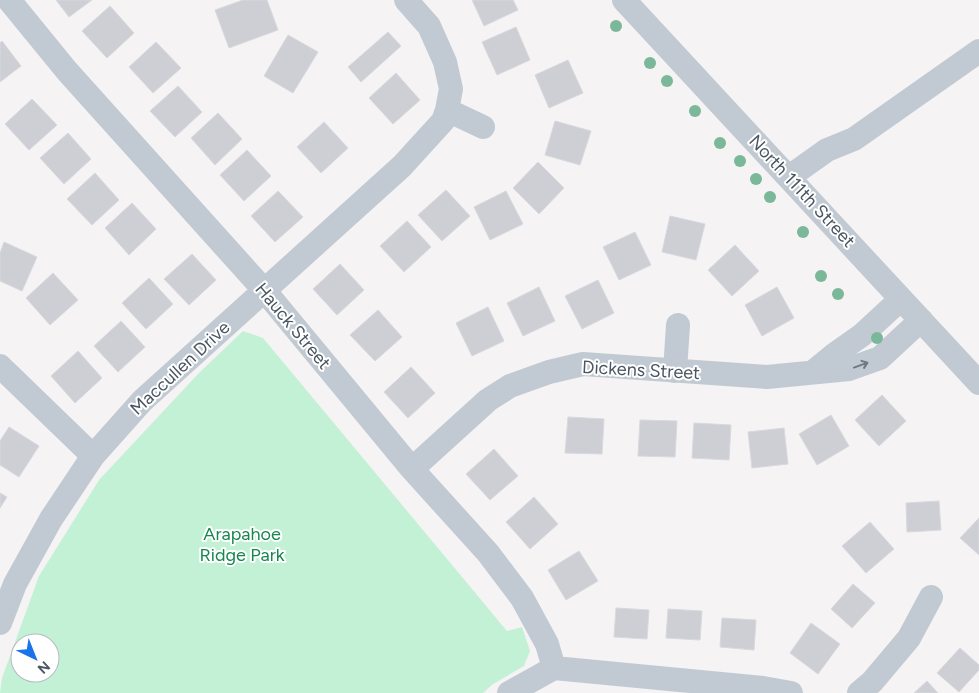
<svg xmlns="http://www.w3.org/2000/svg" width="979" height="693" viewBox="0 0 979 693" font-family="Figtree,sans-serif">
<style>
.green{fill:#c3f1d5;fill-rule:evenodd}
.building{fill:#cdcfd5;stroke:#d7d9de}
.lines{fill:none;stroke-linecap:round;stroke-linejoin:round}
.minor{stroke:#c1cad2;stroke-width:24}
.tree{fill:#7bb799}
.oneway{stroke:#6e7983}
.labels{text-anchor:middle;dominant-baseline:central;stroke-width:4;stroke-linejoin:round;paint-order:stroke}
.street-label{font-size:18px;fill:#4a5661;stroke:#fff}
.park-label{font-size:18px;fill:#17864f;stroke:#fff}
</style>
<rect width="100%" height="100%" fill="#f5f3f3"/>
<!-- green -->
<path class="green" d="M243,331L263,338L507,631L522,627L530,651L524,666L493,684L483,693H0L2,678L39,576L99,480L199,373ZM20,643H50V673H20Z"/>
<!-- building -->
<path class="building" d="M56,0H92L69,17Z
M243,0H267L278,30L229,48L215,10Z
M472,0H513L518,10L484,26Z
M110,6L134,33L107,58L82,31Z
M516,27L530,60L497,75L482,42Z
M388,32L401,46L361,82L348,67Z
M288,35L318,52L293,93L264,76Z
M2,41L21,66L0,82V43Z
M156,42L181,68L153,93L129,67Z
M568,60L583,93L549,108L535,75Z
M396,73L420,100L393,124L369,98Z
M178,86L202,112L175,137L150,111Z
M32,99L57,125L29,150L5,124Z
M218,113L242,139L215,165L191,138Z
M555,121L591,131L580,165L545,155Z
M324,122L348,148L321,173L297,147Z
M68,133L91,159L64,184L40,158Z
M247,150L271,176L244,201L220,175Z
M538,162L564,188L539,214L513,188Z
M95,173L119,200L92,225L67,199Z
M446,190L470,216L442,241L418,215Z
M278,191L303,217L275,242L251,216Z
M506,191L523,224L490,240L474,207Z
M132,203L156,229L129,255L105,228Z
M670,216L705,224L696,260L662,252Z
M407,221L431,247L404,272L380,246Z
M635,232L651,265L619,280L603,247Z
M4,242L37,257L22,291L0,281V253Z
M735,245L759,271L732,296L708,270Z
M192,254L216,280L189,305L164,279Z
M340,264L364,290L337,315L313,289Z
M53,273L78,300L50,325L26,298Z
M149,278L173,304L146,329L122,303Z
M598,280L614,313L582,329L565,296Z
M539,287L555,321L523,336L507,303Z
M777,287L794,318L762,336L745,305Z
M488,307L504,341L472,356L456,323Z
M378,310L402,337L375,361L350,335Z
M121,321L145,347L118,372L94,346Z
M78,351L102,378L75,403L51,376Z
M411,367L435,393L408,418L384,392Z
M882,395L906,421L879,446L855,420Z
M831,415L849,446L817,465L799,434Z
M568,417L604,419L602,454L565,453Z
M640,420L677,421L675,457L638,456Z
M694,423L731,425L729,460L692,458Z
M9,427L39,446L19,477L0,465V441Z
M784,428L788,464L752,468L748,432Z
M494,449L518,476L490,500L466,474Z
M0,493L7,497L0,508Z
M534,497L558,524L530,549L506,522Z
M939,501L941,530L907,532L906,503Z
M979,518V555L960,538Z
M870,522L894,549L866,573L842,546Z
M579,551L598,581L566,600L548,570Z
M853,584L875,603L852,628L831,609Z
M616,608L649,610L647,639L614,637Z
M668,609L702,611L700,640L666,638Z
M722,618L756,620L754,650L720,647Z
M811,623L840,644L818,674L790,653Z
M960,648L979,665V670L959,692L937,673Z
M927,681L938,693H914Z"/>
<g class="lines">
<!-- minor -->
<path class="minor" d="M9,0L67,71L264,290L412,469L488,553L522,598L547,644L554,668
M624,0L979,383
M447,110L483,127
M789,177L827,150L854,139L979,51
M0,366L93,456
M675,371L678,325
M813,372L835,354L862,335L901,299
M412,469L488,400L510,386L549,372L583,364L767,377L849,369L880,358L921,320
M0,623L15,584L51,519L93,456L142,401L402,166L443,121L447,110L451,89L445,62L429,26L406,0
M509,693L554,668L763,688L791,693
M859,693L872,682L909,638L931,597"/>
</g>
<!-- trees -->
<g class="tree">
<circle cx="616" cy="26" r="6"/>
<circle cx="650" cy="63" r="6"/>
<circle cx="667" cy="81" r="6"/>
<circle cx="695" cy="111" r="6"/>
<circle cx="720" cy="143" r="6"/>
<circle cx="740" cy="161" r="6"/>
<circle cx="756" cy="179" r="6"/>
<circle cx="770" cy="197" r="6"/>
<circle cx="803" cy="232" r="6"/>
<circle cx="821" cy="276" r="6"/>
<circle cx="838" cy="294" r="6"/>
<circle cx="877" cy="338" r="6"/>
</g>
<!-- one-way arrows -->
<defs><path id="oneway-shaft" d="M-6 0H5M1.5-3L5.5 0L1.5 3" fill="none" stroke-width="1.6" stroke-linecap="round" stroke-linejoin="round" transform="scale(1.25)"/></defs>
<use class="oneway" href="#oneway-shaft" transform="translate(861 365) rotate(-20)"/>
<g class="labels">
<!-- street labels -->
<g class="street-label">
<text transform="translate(802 191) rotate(47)">North 111th Street</text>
<text transform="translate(293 326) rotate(50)">Hauck Street</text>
<text transform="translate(180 368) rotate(-43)">Maccullen Drive</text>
<text transform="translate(641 370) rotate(3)">Dickens Street</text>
</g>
<!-- park labels -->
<g class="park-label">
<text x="242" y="534">Arapahoe<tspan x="242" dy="21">Ridge Park</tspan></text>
</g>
</g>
<!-- north arrow -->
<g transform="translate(35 658) rotate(137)"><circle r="24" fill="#ffffff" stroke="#b7bbc0"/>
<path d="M0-4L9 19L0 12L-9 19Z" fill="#1a73e8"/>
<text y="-8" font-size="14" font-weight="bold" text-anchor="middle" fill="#4a5661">N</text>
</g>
</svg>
